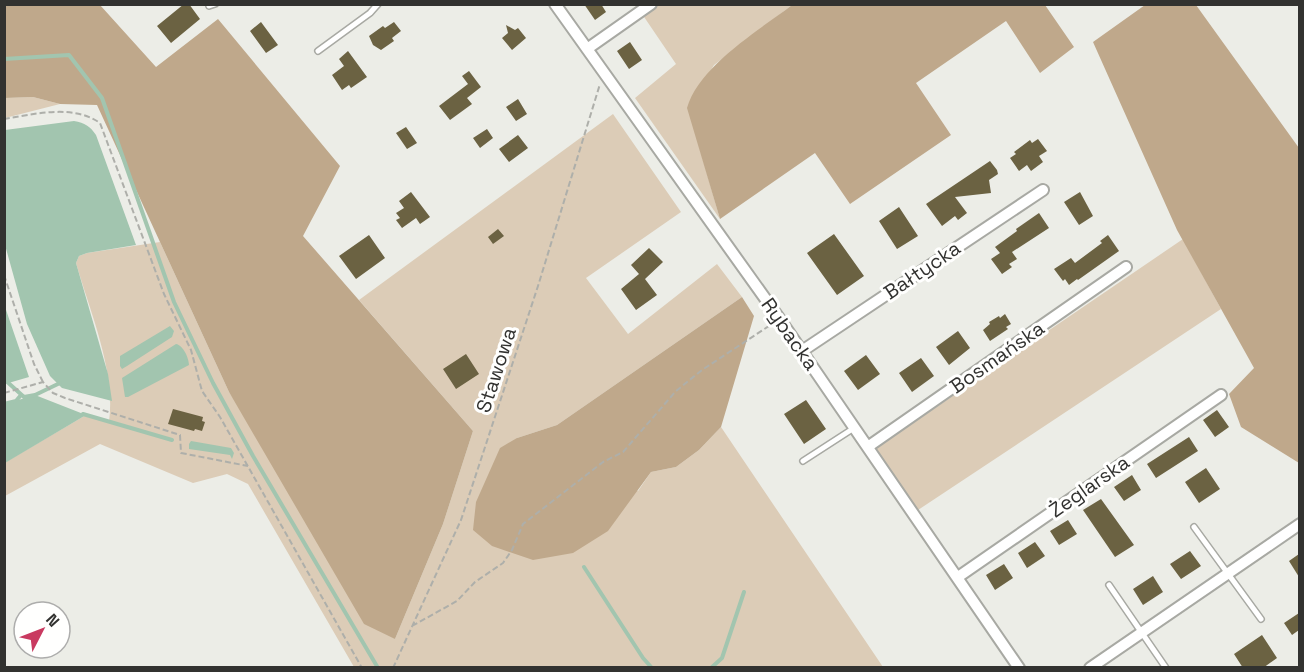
<svg xmlns="http://www.w3.org/2000/svg" width="1304" height="672" viewBox="0 0 1304 672" font-family="'Space Grotesk',sans-serif">
<style>
.green{fill:#dcccb7}
.forest{fill:#bfa88b}
.water{fill:#a2c5af}
.lines{fill:none;stroke-linecap:round;stroke-linejoin:round}
.stream{stroke:#a2c5af;stroke-width:4}
.building{fill:#6b6242}
.lane-casing{stroke:#a8a9a3;stroke-width:8}
.street-casing{stroke:#a8a9a3;stroke-width:14}
.path{stroke:#aeafaa;stroke-width:2;stroke-dasharray:6 3;stroke-linecap:butt}
.lane{stroke:#fff;stroke-width:5}
.street{stroke:#fff;stroke-width:10}
.labels{text-anchor:middle;dominant-baseline:central;stroke-width:6;stroke-linejoin:round;paint-order:stroke}
.street-label{font-size:20px;fill:#323230;stroke:#fffffe}
</style>
<rect width="100%" height="100%" fill="#ecede7"/>
<!-- green -->
<path class="green" d="M643,5H792L714,65L688,108L720,219L635,98L676,64L638,8Z
M33,97L60,104L5,118V98Z
M613,114L681,212L586,278L628,334L717,264L742,297L557,425L517,438L638,491L651,472L676,467L699,450L721,427L883,667H354L248,484L227,474L193,483L100,444L5,496L4,463L86,415L109,422C116,371 90,312 76,263L79,256L87,253L160,242L229,392L395,639L443,524L473,431L359,300Z
M1183,239L1221,309L918,510L875,449Z"/>
<!-- forest -->
<path class="forest" d="M5,4L100,5L156,67L218,19L340,166L303,236L473,431L443,524L395,639L364,624L229,392L97,105L60,104L33,97L5,98Z
M792,5H1045L1074,47L1040,73L1006,21L916,83L951,135L850,204L815,153L720,219L687,108C699,66 758,31 792,5Z
M1145,5H1196L1299,148V463L1241,427L1229,394L1254,368L1177,230L1093,42Z
M742,297L754,316L721,427L699,450L676,467L651,472L608,531L573,553L533,560L492,546L473,530L476,502L500,448L517,438L557,425Z"/>
<!-- water -->
<path class="water" d="M74,121C85,123 90,126 96,135L136,245L87,253L79,256L76,263L108,374L112,401L62,388L50,376L27,324L5,245V130Z
M4,304L29,377L5,384H4Z
M170,326L174,331L172,337L127,366L122,369L120,366V356Z
M176,344C183,345 189,358 189,365L128,397H125L122,378Z
M35,395L86,415L5,463V404Z
M191,441L231,448L234,453L232,459L230,455L189,449V444Z"/>
<g class="lines">
<!-- stream -->
<path class="stream" d="M4,59L69,55L102,98L174,302L213,383L253,456L378,668
M4,379L24,397L35,395L60,383
M4,404L16,401L21,395
M83,414L172,440
M584,567L643,658L652,668
M711,668L722,658L744,592"/>
</g>
<!-- building -->
<path class="building" d="M184,4H189L200,19L171,43L157,26Z
M584,4H601L606,12L595,20Z
M261,22L278,45L266,53L250,31Z
M394,22L401,31L392,38L394,41L381,50L373,45L369,36L383,26L385,28Z
M506,25L515,30L518,28L526,38L512,50L502,38L508,33Z
M630,42L642,60L629,69L617,51Z
M348,51L367,77L351,88L349,85L342,90L332,75L344,66L339,59Z
M469,71L481,87L467,98L472,104L450,120L439,106L468,84L462,76Z
M518,99L527,114L516,121L506,107Z
M406,127L417,143L407,149L396,133Z
M487,129L493,138L480,148L473,138Z
M518,135L528,148L509,162L499,149Z
M1038,139L1047,151L1039,156L1043,162L1031,171L1027,165L1019,171L1010,158L1016,154L1014,152L1030,140L1032,143Z
M990,161L997,170L998,174L989,180L991,193L955,197L967,213L958,220L955,216L942,226L926,204Z
M411,192L430,217L420,224L416,218L402,228L396,220L400,218L396,213L404,208L399,201Z
M1080,192L1093,216L1079,225L1064,202Z
M899,207L918,236L897,249L879,221Z
M1039,213L1049,228L1012,252L1017,259L1009,264L1012,267L1002,274L991,259L1000,253L995,247L1017,231L1016,229Z
M498,229L504,236L493,244L488,237Z
M834,234L864,276L837,295L807,253Z
M369,235L385,258L356,279L339,256Z
M1108,235L1119,251L1078,280L1077,279L1069,285L1065,279L1063,281L1054,269L1071,258L1075,263L1102,243L1100,241Z
M649,248L663,262L645,279L657,295L636,310L621,289L639,274L631,265Z
M1005,314L1011,324L1006,327L1008,329L990,341L983,330L990,324L989,322L999,316L1000,318Z
M958,331L970,348L949,365L936,347Z
M466,354L479,374L456,389L443,369Z
M866,355L880,374L858,390L844,371Z
M921,358L934,376L912,392L899,373Z
M806,400L826,429L804,444L784,414Z
M173,409L203,417L202,421L205,422L202,431L195,429L194,431L168,424Z
M1217,410L1229,427L1215,437L1203,420Z
M1189,437L1198,451L1156,478L1147,464Z
M1206,468L1220,489L1199,503L1185,482Z
M1132,475L1141,490L1124,501L1114,487Z
M1101,499L1134,545L1115,557L1083,510Z
M1068,520L1077,534L1059,545L1050,531Z
M1035,542L1045,556L1027,568L1018,553Z
M1190,551L1201,566L1181,579L1170,564Z
M1299,554V577L1289,561Z
M1004,564L1013,578L995,590L986,575Z
M1153,576L1163,592L1143,605L1133,589Z
M1299,613V630L1292,635L1284,623Z
M1262,635L1277,658L1263,668H1243L1234,654Z"/>
<g class="lines">
<defs>
<path id="lane" d="M209,6L215,4
M318,51L370,13L378,4
M803,461L854,428
M1194,527L1261,619
M1109,585L1166,668"/>
<path id="street" d="M555,4L779,318L1019,668
M587,49L651,4
M802,351L1043,190
M869,446L1126,267
M958,577L1221,395
M1090,668L1300,524"/>
</defs>
<!-- lane casing -->
<use href="#lane" class="lane-casing"/>
<!-- street casing -->
<use href="#street" class="street-casing"/>
<!-- path -->
<path class="path" d="M4,119C35,114 73,104 100,123L164,294L191,350L202,391L220,417L362,668
M4,275L34,364L43,382
M4,393L43,382L53,393L65,398L180,435L181,453L248,466
M412,626L457,601L475,582L503,563L512,550L523,524L603,462L623,452L676,391L702,370L772,324
M393,668L461,520L538,286L600,84"/>
<!-- lane -->
<use href="#lane" class="lane"/>
<!-- street -->
<use href="#street" class="street"/>
</g>
<g class="labels">
<!-- street labels -->
<g class="street-label">
<text transform="translate(922 270) rotate(-34)">Bałtycka</text>
<text transform="translate(790 334) rotate(55)">Rybacka</text>
<text transform="translate(997 357) rotate(-35)">Bosmańska</text>
<text transform="translate(496 370) rotate(-72)">Stawowa</text>
<text transform="translate(1089 486) rotate(-35)">Żeglarska</text>
</g>
</g>
<!-- border -->
<rect width="1304" height="672" fill="none" stroke="#323230" stroke-width="12"/>
<!-- north arrow -->
<g transform="translate(42 630) rotate(48)"><circle r="28" fill="#fffffe" stroke="#adadac" stroke-width="1.5"/>
<path d="M0-4.5L10 22L0 15L-10 22Z" fill="#c93a60"/>
<text y="-9" font-size="16" font-weight="bold" text-anchor="middle" fill="#323230">N</text>
</g>
</svg>
